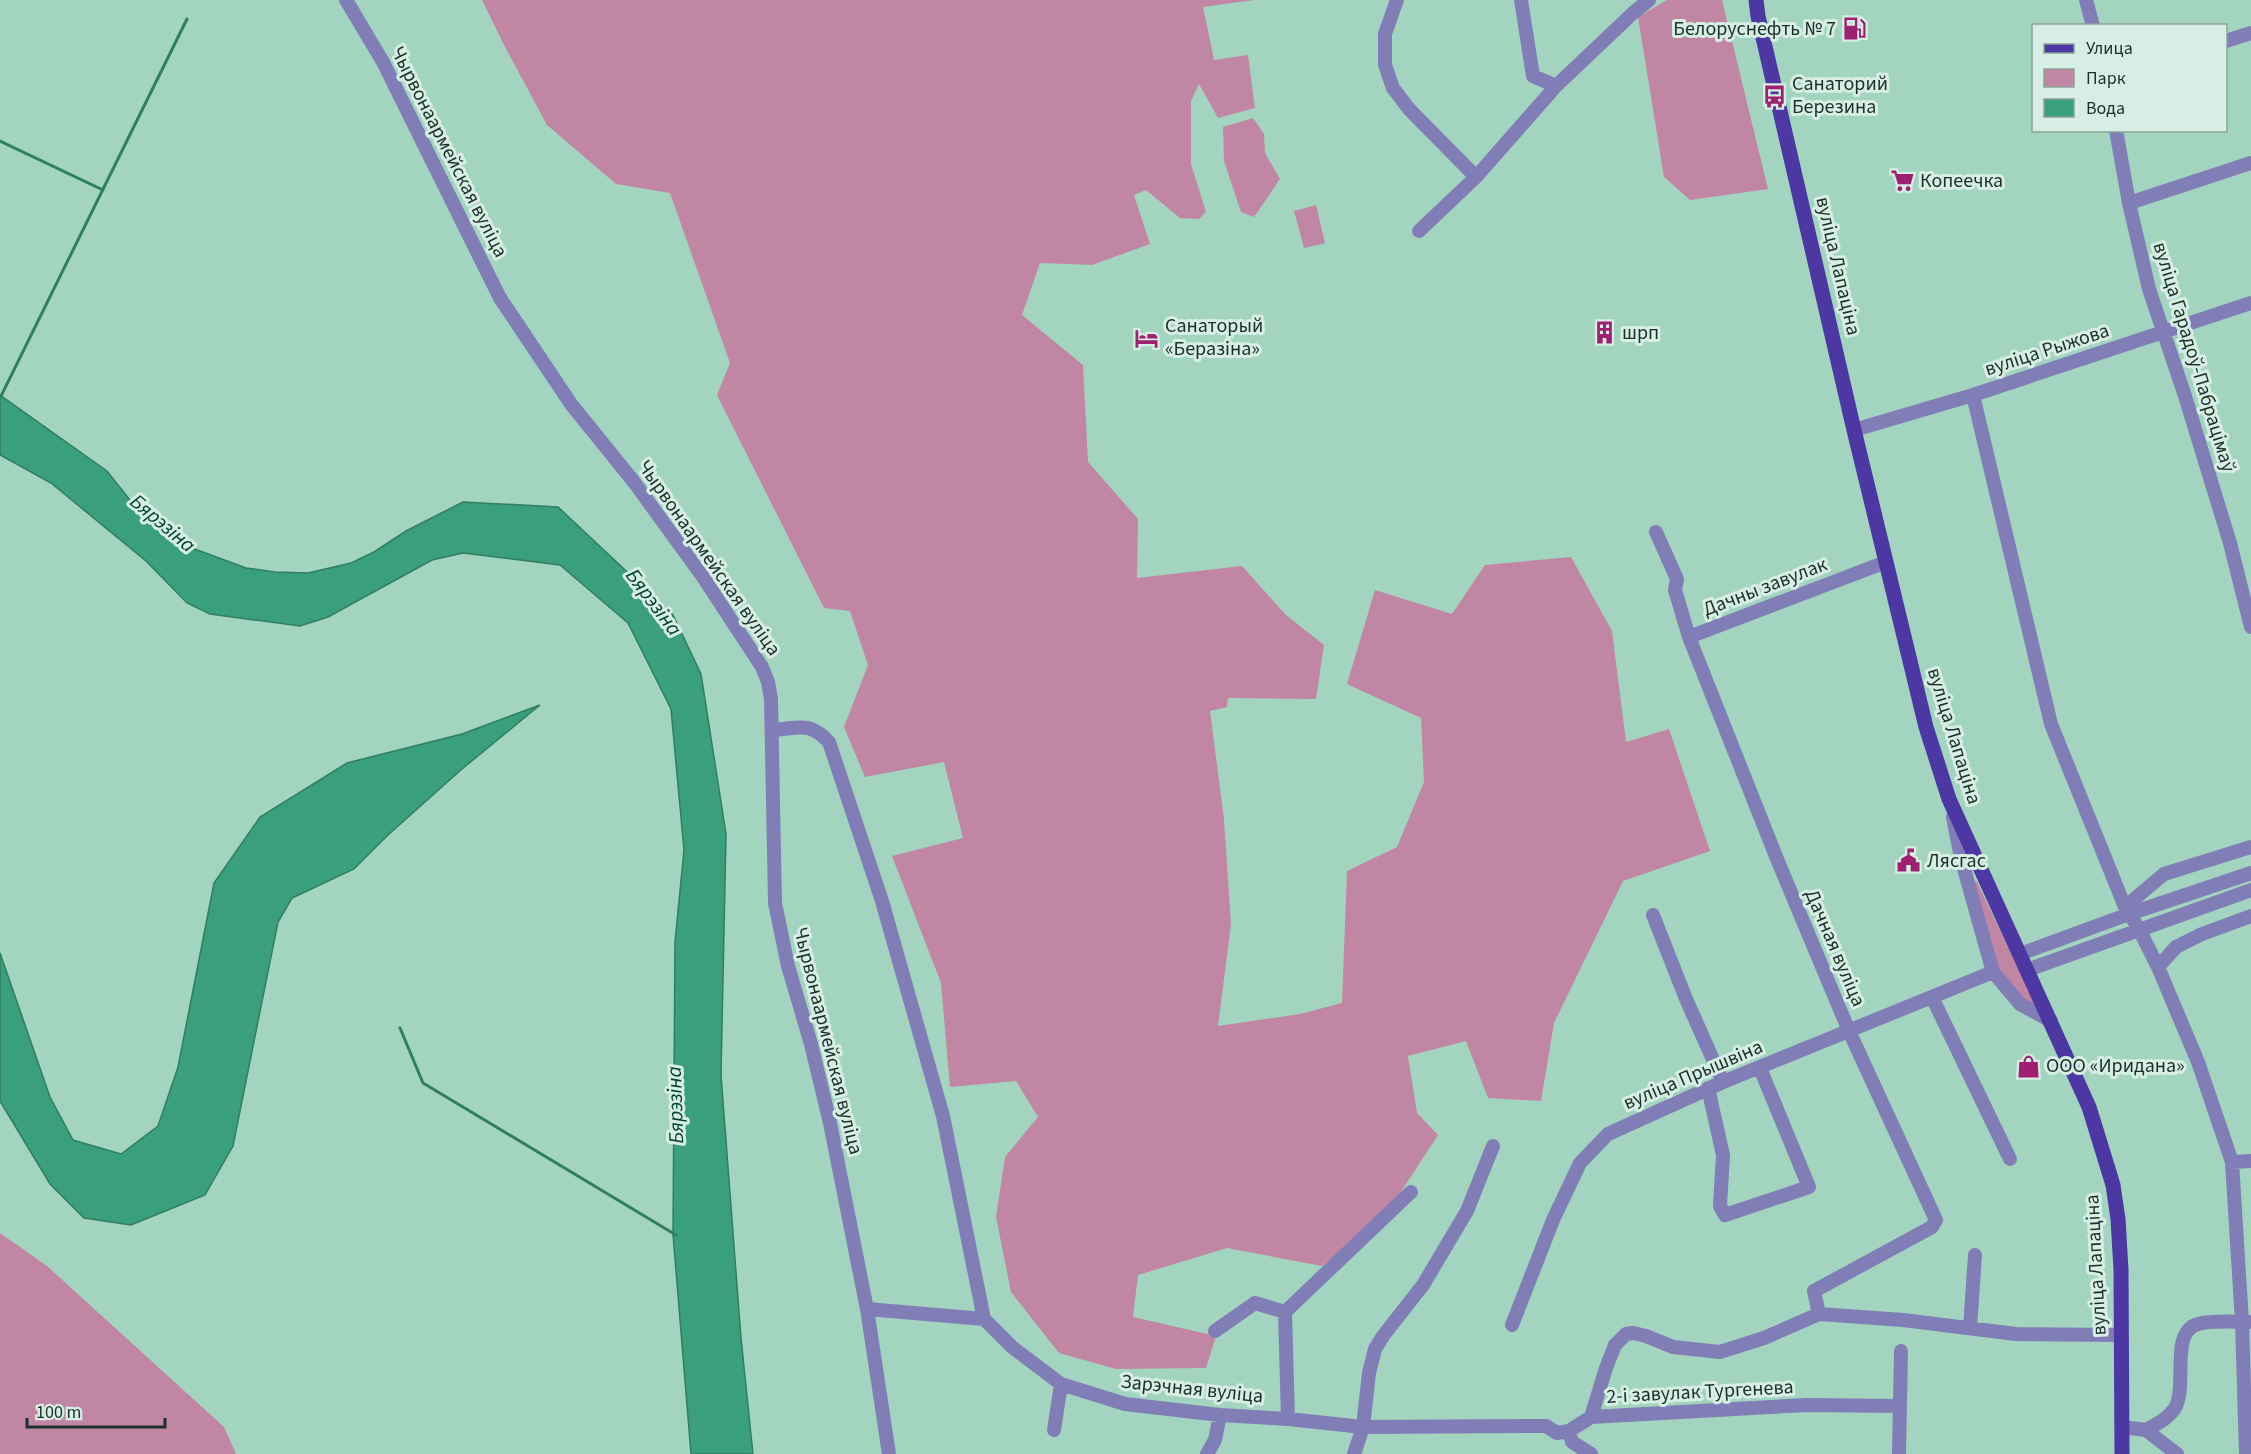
<svg xmlns="http://www.w3.org/2000/svg" width="2251" height="1454" viewBox="0 0 2251 1454" font-family="'Source Sans 3',sans-serif">
<style>
.green{fill:#c086a4}
.water{fill:#3a9f7c;stroke:#317e63;stroke-width:1.5}
.lines{fill:none;stroke-linecap:round;stroke-linejoin:round}
.stream{stroke:#317e63;stroke-width:3}
.minor{stroke:#817db7;stroke-width:14}
.major{stroke:#4d37a2;stroke-width:15}
.labels{text-anchor:middle;dominant-baseline:central;stroke-width:6;stroke-linejoin:round;paint-order:stroke}
.poi-label{font-size:20px;fill:#1c3028;stroke:#d6eee4;text-anchor:start}
.street-label{font-size:20px;fill:#1c3028;stroke:#d6eee4}
.water-label{font-size:21px;font-style:italic;fill:#03402e;stroke:#d6eee4}
</style>
<rect width="100%" height="100%" fill="#a3d4bf"/>
<!-- green -->
<path class="green" d="M482,0H1254L1203,7L1214,60L1248,55L1255,108L1218,118L1199,84L1191,101V164L1206,212L1199,219L1180,218L1146,190L1134,195L1150,244L1092,265L1040,263L1022,315L1083,365L1088,462L1138,519L1137,578L1242,566L1286,615L1324,645L1316,699L1228,698L1227,707L1210,711L1224,819L1231,924L1218,1026L1300,1014L1342,1003L1347,871L1397,847L1424,782L1421,718L1347,684L1375,590L1452,614L1485,565L1571,557L1612,631L1626,742L1669,729L1710,851L1623,881L1554,1023L1541,1101L1488,1098L1466,1041L1408,1056L1417,1113L1438,1135L1384,1218L1322,1266L1227,1248L1138,1275L1133,1317L1216,1336L1206,1368L1116,1369L1059,1353L1011,1292L996,1217L1005,1157L1038,1117L1016,1081L950,1087L941,983L892,856L963,838L944,762L865,777L844,727L868,665L850,611L824,608L717,395L730,363L670,193L616,184L547,125L504,45Z
M1667,0H1722L1768,189L1690,200L1664,177L1638,17Z
M1253,118L1264,134L1265,153L1280,179L1254,217L1241,212L1224,161L1223,127Z
M1316,205L1325,243L1304,248L1294,211Z
M1973,880L1977,882L2034,1001V1007L2029,1005L1994,963L1995,953Z
M0,1233L47,1266L224,1427L236,1454H0Z"/>
<!-- water -->
<path class="water" d="M0,395L107,471L137,509L164,531L192,548L246,568L275,572L308,573L351,563L374,552L406,531L463,502L558,507L673,615L701,674L726,834L721,1075L741,1338L753,1454H691L673,1234L675,942L684,850L671,709L628,623L560,565L463,553L432,560L328,617L300,626L210,614L187,603L146,561L51,483L0,455Z
M540,705L462,769L388,835L354,869L292,898L278,922L233,1146L205,1195L131,1225L84,1218L50,1184L0,1101V953L50,1097L73,1140L121,1154L158,1126L178,1067L214,883L260,817L347,763L462,734Z"/>
<g class="lines">
<!-- stream -->
<path class="stream" d="M0,141L103,190
M1,396L187,19
M400,1028L423,1083L676,1235"/>
<!-- minor -->
<path class="minor" d="M346,0L383,62L500,298L571,404L634,482L703,577L762,667L768,682L771,699L775,903L788,966L811,1044L830,1123L867,1309L889,1454
M1397,0L1385,34V65L1393,88L1409,109L1476,177
M1521,0L1533,76L1556,86
M2086,0L2093,26
M2226,41L2251,33
M2116,130L2129,203L2149,289L2185,396L2230,543L2251,627
M2129,203L2251,163
M1419,231L1476,177L1556,86L1633,13L1649,0
M1973,395L2051,724L2125,907L2139,929L2158,967L2198,1062L2232,1162L2242,1322L2246,1454
M1854,430L1973,395L2251,303
M1656,532L1677,579L1675,590L1689,637L1777,859L1849,1031L1936,1220L1932,1227L1814,1291L1819,1314
M1689,637L1886,562
M773,730C800,728 809,721 829,742L882,901L943,1116L984,1319
M1953,817L1961,858L1993,972L2020,1004L2051,1021
M2125,907L2164,874L2251,847
M1653,915L1686,999L1723,1082
M2020,954L2129,914L2251,873
M2158,967L2176,947L2202,934L2251,916
M2027,970L2251,890
M1932,997L2010,1159
M1708,1088L1723,1155L1720,1206L1725,1215L1809,1187L1760,1068
M2232,1162L2251,1161
M867,1309L984,1319L1012,1347L1061,1384L1125,1404L1220,1415L1288,1419L1363,1427L1546,1426L1557,1433L1569,1431L1591,1417L1807,1405L1900,1406
M1285,1312L1411,1192
M1512,1325L1553,1220L1580,1163L1608,1134L1723,1082L1993,972
M1970,1328L1975,1255
M1215,1331L1255,1303L1285,1312L1288,1419
M1591,1417L1606,1368L1615,1345L1626,1334L1633,1333L1646,1336L1673,1347L1720,1352L1764,1338L1819,1314L1903,1320L2016,1334L2121,1335
M2122,1427L2146,1430L2177,1454
M1054,1430L1061,1384
M2146,1430C2156,1424 2168,1419 2175,1408C2188,1386 2169,1332 2198,1324C2211,1320 2235,1322 2249,1322
M1569,1431L1572,1442L1591,1454
M1207,1454L1215,1440L1220,1415
M1354,1454L1363,1427L1369,1373L1375,1349L1383,1336L1423,1285L1467,1211L1493,1146
M1899,1454L1901,1351"/>
<!-- major -->
<path class="major" d="M1756,0L1758,16L1854,430L1926,727L1949,799L2089,1107L2113,1185L2118,1219L2121,1270L2122,1454"/>
</g>
<!-- icons -->
<defs>
<symbol id="fuel-bare" viewBox="-9 -9 18 18"><path d="M-5.5-6h7V0h2V4h1.3V-2.5L3-4.5l.8-.8L6-3V5H2.5V1h-1V6h-7ZM-4.2-4.7v3.2H.2V-4.7Z" fill="#9f1f71" stroke="#d6eee4" stroke-width="2.5" paint-order="stroke"/></symbol>
<symbol id="bus-bare" viewBox="-9 -9 18 18"><path d="M-5-6H5V4H4V6H2V4H-2V6H-4V4H-5ZM-3.5-4V0h7V-4ZM-3.5 1.2v1.5H-2V1.2ZM2 1.2v1.5H3.5V1.2Z" fill="#9f1f71" stroke="#d6eee4" stroke-width="2.5" paint-order="stroke"/></symbol>
<symbol id="supermarket-bare" viewBox="-9 -9 18 18"><path d="M-6-5.5h2.5l.6 2H6L4.5 2H-2.5L-4.4-4H-6ZM-1.5 3.2a1.3 1.3 0 1 0 .1 0ZM3 3.2a1.3 1.3 0 1 0 .1 0Z" fill="#9f1f71" stroke="#d6eee4" stroke-width="2.5" paint-order="stroke"/></symbol>
<symbol id="building-bare" viewBox="-9 -9 18 18"><path d="M-4-6H4V6H1V3H-1V6H-4ZM-2.5-4.3h1.7v1.8h-1.7ZM.8-4.3h1.7v1.8H.8ZM-2.5-1h1.7V.8h-1.7ZM.8-1h1.7V.8H.8Z" fill="#9f1f71" stroke="#d6eee4" stroke-width="2.5" paint-order="stroke"/></symbol>
<symbol id="hotel-bare" viewBox="-9 -9 18 18"><path d="M-6-4.5h1.5V1H6V5H4.5V3h-9V5H-6ZM-4 0a1.8 1.8 0 1 1 3.6 0ZM.5 0V-2.5h3Q6-2.5 6 0Z" fill="#9f1f71" stroke="#d6eee4" stroke-width="2.5" paint-order="stroke"/></symbol>
<symbol id="civic-bare" viewBox="-9 -9 18 18"><path d="M-.6-6.5H3V-4.5H.6V-3L4-1V1h2V6H-6V1h2V-1L-.6-3ZM-1.2 2.5V6h2.4V2.5Z" fill="#9f1f71" stroke="#d6eee4" stroke-width="2.5" paint-order="stroke"/></symbol>
<symbol id="shop-bare" viewBox="-9 -9 18 18"><path d="M-5-2.5h2.3a2.7 3.5 0 0 1 5.4 0H5L5.5 6h-11ZM-1.5-2.5h3a1.5 2.3 0 0 0-3 0Z" fill="#9f1f71" stroke="#d6eee4" stroke-width="2.5" paint-order="stroke"/></symbol>
</defs>
<g fill-rule="evenodd">
<use href="#fuel-bare" x="1838" y="12" width="33" height="33"/>
<use href="#bus-bare" x="1758" y="80" width="33" height="33"/>
<use href="#supermarket-bare" x="1886" y="164" width="33" height="33"/>
<use href="#building-bare" x="1588" y="316" width="33" height="33"/>
<use href="#hotel-bare" x="1130" y="322" width="33" height="33"/>
<use href="#civic-bare" x="1892" y="844" width="33" height="33"/>
<use href="#shop-bare" x="2012" y="1050" width="33" height="33"/>
</g>
<g class="labels">
<!-- poi labels -->
<g class="poi-label">
<text x="1836" y="29" text-anchor="end">Белоруснефть № 7</text>
<text x="1792" y="84">Санаторий<tspan x="1792" dy="23">Березина</tspan></text>
<text x="1920" y="181">Копеечка</text>
<text x="1165" y="326">Санаторый<tspan x="1165" dy="23">«Беразіна»</tspan></text>
<text x="1622" y="333">шрп</text>
<text x="1927" y="861">Лясгас</text>
<text x="2046" y="1066">ООО «Иридана»</text>
</g>
<!-- street labels -->
<g class="street-label">
<text transform="translate(449 152) rotate(63)">Чырвонаармейская вуліца</text>
<text transform="translate(1838 266) rotate(77)">вуліца Лапаціна</text>
<text transform="translate(2047 350) rotate(-18)">вуліца Рыжова</text>
<text transform="translate(2194 357) rotate(73)">вуліца Гарадоў-Пабрацімаў</text>
<text transform="translate(709 558) rotate(55)">Чырвонаармейская вуліца</text>
<text transform="translate(1765 587) rotate(-21)">Дачны завулак</text>
<text transform="translate(1954 736) rotate(73)">вуліца Лапаціна</text>
<text transform="translate(1835 948) rotate(67)">Дачная вуліца</text>
<text transform="translate(828 1041) rotate(76)">Чырвонаармейская вуліца</text>
<text transform="translate(1693 1075) rotate(-23)">вуліца Прышвіна</text>
<text transform="translate(2096 1265) rotate(-93)">вуліца Лапаціна</text>
<text transform="translate(1192 1389) rotate(6)">Зарэчная вуліца</text>
<text transform="translate(1700 1392) rotate(-3)">2-і завулак Тургенева</text>
</g>
<!-- water labels -->
<g class="water-label">
<text transform="translate(163 523) rotate(40)">Бярэзіна</text>
<text transform="translate(654 602) rotate(53)">Бярэзіна</text>
<text transform="translate(675 1105) rotate(-92)">Бярэзіна</text>
</g>
</g>
<!-- legend -->
<rect x="2032" y="24" width="195" height="108" fill="#d6eee4" stroke="#8ca299" stroke-width="1.5"/>
<rect x="2044" y="44" width="30" height="9" fill="#4d37a2" stroke="#8ca299" stroke-width="1.5"/>
<text x="2086" y="54" font-size="18" fill="#1c3028">Улица</text>
<rect x="2044" y="69" width="30" height="18" fill="#c086a4" stroke="#8ca299" stroke-width="1.5"/>
<text x="2086" y="84" font-size="18" fill="#1c3028">Парк</text>
<rect x="2044" y="99" width="30" height="18" fill="#3a9f7c" stroke="#8ca299" stroke-width="1.5"/>
<text x="2086" y="114" font-size="18" fill="#1c3028">Вода</text>
<!-- scale -->
<path d="M27 1418v9h138v-9" fill="none" stroke="#1c3028" stroke-width="3"/>
<text x="36" y="1418" font-size="18" fill="#1c3028" stroke="#d6eee4" stroke-width="4.5" paint-order="stroke">100 m</text>
</svg>
